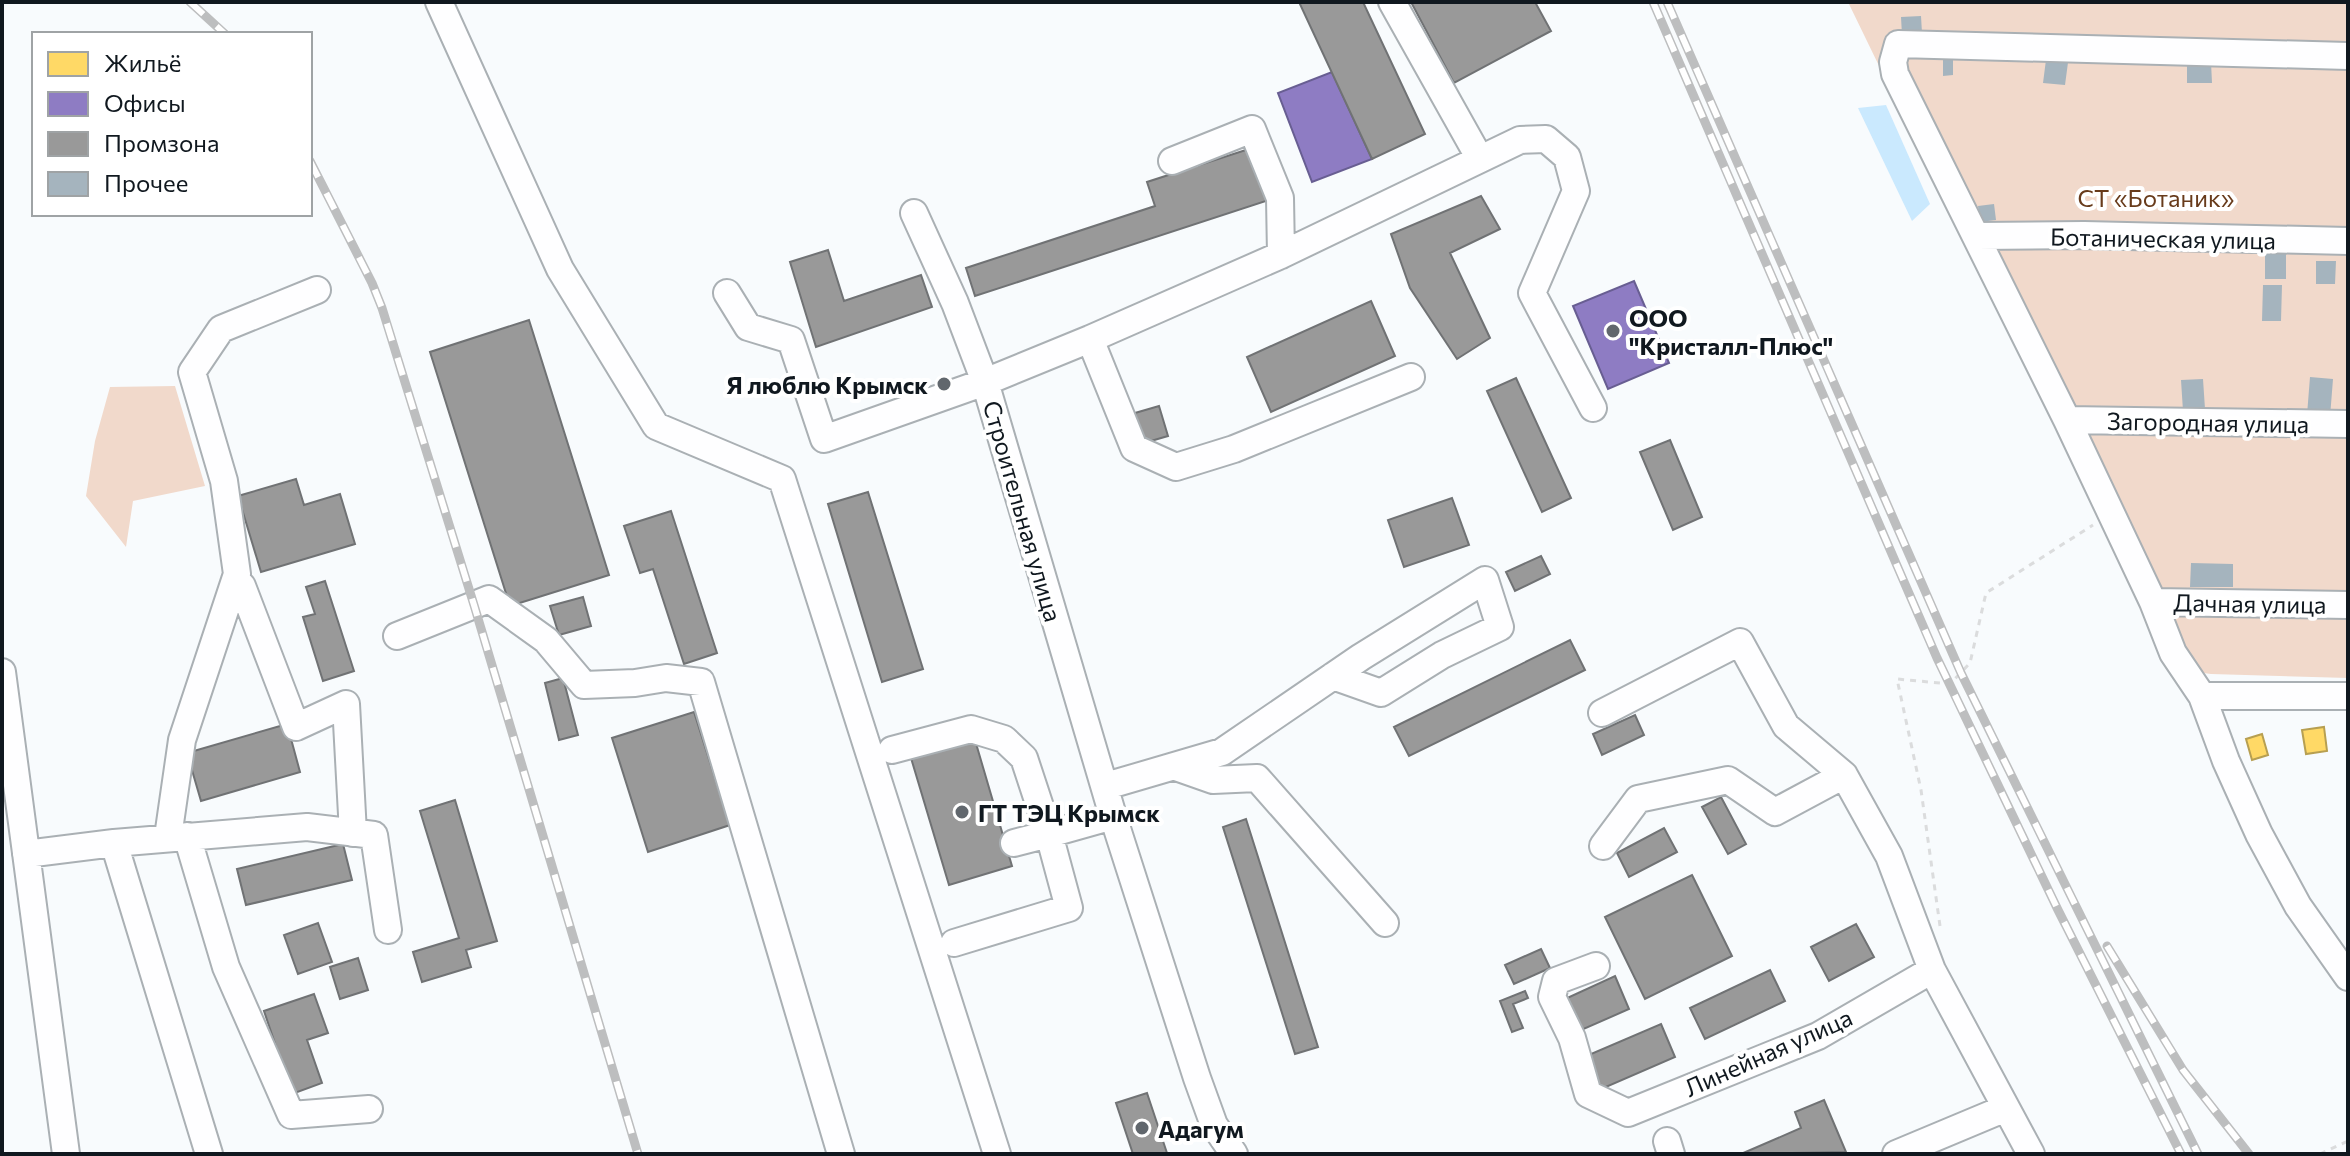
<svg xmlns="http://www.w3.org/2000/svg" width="2350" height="1156" viewBox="0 0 2350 1156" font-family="Commissioner,sans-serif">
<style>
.green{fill:#f1d9cb}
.water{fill:#cae9fe}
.homes{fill:#ffd966;stroke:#b79f51;stroke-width:2}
.offices{fill:#8e7cc3;stroke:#685e92;stroke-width:2}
.industry{fill:#999;stroke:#707274;stroke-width:2}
.building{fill:#a5b4be}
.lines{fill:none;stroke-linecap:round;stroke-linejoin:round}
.minor-casing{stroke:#aab0b4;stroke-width:30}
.path{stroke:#dbdcdd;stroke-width:3;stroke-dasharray:6 6;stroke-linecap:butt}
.minor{stroke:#fefeff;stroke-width:26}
.rail-casing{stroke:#bdbebf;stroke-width:9}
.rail{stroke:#fff;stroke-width:6;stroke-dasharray:18;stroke-linecap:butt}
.poi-dot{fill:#61676d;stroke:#fff;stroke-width:3}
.labels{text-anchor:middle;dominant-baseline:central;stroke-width:8;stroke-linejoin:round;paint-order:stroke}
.park-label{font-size:24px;fill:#683b1b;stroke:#fff}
.street-label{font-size:24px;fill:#10181f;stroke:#fff}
.poi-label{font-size:24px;font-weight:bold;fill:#10181f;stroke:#fff;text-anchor:start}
</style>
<rect width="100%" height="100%" fill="#f8fbfd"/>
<!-- green -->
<path class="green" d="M1848,2H2348V678L2211,674L2172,669Z
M175,386L205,486L133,501L126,547L86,496L95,441L110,387Z"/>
<!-- water -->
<path class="water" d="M1886,105L1930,204L1912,221L1858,108Z"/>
<!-- homes -->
<path class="homes" d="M2324,727L2327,751L2306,754L2302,730Z
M2262,734L2268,755L2252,760L2246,739Z"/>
<!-- offices -->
<path class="offices" d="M1332,72L1372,159L1312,182L1278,93Z
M1634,281L1669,363L1608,389L1573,306Z"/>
<!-- industry -->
<path class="industry" d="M1299,2H1363L1425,134L1372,159Z
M1411,2H1535L1551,31L1454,83Z
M1255,147L1272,199L975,296L966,268L1155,206L1147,182Z
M1481,196L1500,229L1450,253L1490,338L1457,359L1410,288L1391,234Z
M828,250L844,301L921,275L932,307L816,347L790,262Z
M1371,301L1395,356L1271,412L1247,357Z
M529,320L609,575L510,606L430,352Z
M1516,378L1571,498L1542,512L1487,391Z
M1159,406L1168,436L1144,443L1135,413Z
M1670,440L1702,517L1673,530L1640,452Z
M296,479L304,505L340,494L355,544L261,572L238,496Z
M868,492L923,669L882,682L828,504Z
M1452,498L1469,545L1404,567L1388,520Z
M671,511L717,653L684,664L653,569L640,573L624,526Z
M1541,556L1550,574L1515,591L1506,572Z
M325,581L354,671L323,681L303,617L315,614L306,587Z
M583,597L591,626L559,635L550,606Z
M1570,640L1585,670L1409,756L1394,727Z
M563,678L578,735L559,740L545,683Z
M694,712L730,825L648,852L612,738Z
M1635,715L1644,735L1602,755L1593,734Z
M287,724L300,772L201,801L187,753Z
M975,740L1012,866L949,885L911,758Z
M1721,797L1746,844L1728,854L1702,807Z
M455,800L497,941L466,950L471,967L422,982L413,952L459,938L420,811Z
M1246,819L1318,1047L1295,1054L1223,827Z
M1664,828L1677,852L1629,877L1617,853Z
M343,844L352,880L246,905L237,869Z
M1692,875L1732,956L1645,999L1605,917Z
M318,923L332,962L298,974L284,935Z
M1856,924L1874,957L1829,981L1811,947Z
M1541,949L1550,968L1514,984L1505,965Z
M358,958L368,990L340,999L330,967Z
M1770,970L1785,1001L1705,1039L1690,1008Z
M1615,976L1629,1009L1579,1031L1565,999Z
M1525,991L1528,998L1513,1004L1523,1028L1512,1032L1500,1001Z
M314,994L328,1033L307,1040L322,1083L292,1094L264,1011Z
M1661,1024L1675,1057L1599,1090L1584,1057Z
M1147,1093L1167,1153L1164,1154H1133L1116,1103Z
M1824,1100L1846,1152L1741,1154L1801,1128L1795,1112Z"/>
<!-- building -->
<path class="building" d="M1921,16L1922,33L1902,35L1901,17Z
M2047,52L2069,55L2065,85L2043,83Z
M1943,59H1953V75L1943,76Z
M2187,62H2211L2212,83H2187Z
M1994,204L1996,220L1980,222L1978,206Z
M2265,253H2286V279H2265Z
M2316,261H2336L2335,284H2316Z
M2263,285H2282L2281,321H2262Z
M2310,377L2333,379L2330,417L2307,415Z
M2203,379L2205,409L2183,411L2181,380Z
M2191,563L2233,564V587H2190Z"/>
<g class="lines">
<defs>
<path id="minor" d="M439,2L560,269L656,426L782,479L997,1154
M1392,2L1480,159
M2348,56L1898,44L1893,62L1895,74L2067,420L2153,602L2173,653L2202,696L2226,761L2259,834L2298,906L2348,977
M1172,161L1252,129L1280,198L1281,255
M914,213L955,303L985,382L1113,816L1197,1078L1214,1125L1234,1154
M1978,236L2084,235L2348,241
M727,293L748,327L791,340L824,439L985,382L1090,339L1281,255L1520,140L1546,139L1567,157L1576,191L1532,293L1593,408
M1090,339L1134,448L1176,467L1234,449L1411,377
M2067,420L2348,424
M234,584L242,586L296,727L346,704L353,833
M2153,602L2348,605
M397,636L489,599L546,640L584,685L635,683L666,678L701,682L841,1154
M2,672L66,1154
M2202,696H2348
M1602,713L1740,642L1786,726L1844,775
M892,750L971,729L1004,739L1024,758L1049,834L1113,816
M1176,767L1213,780L1257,778L1385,923
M1106,786L1222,752L1361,657L1485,580L1500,627L1442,655L1381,693L1333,676
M187,836L226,967L291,1115L369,1109
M168,837L182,740L237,574L224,481L192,372L221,329L317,290
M114,843L307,827L374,835L388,930
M1603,846L1638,799L1728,780L1775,812L1844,775L1889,856L1932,970
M26,854L114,843L209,1154
M954,943L1069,908L1049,834L1014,843
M1596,966L1556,981L1552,997L1572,1038L1588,1094L1628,1113L1818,1036L1932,970L2031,1154
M1667,1141L1671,1154
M1896,1154L2006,1108"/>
</defs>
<!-- minor casing -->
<use href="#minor" class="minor-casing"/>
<!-- path -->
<path class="path" d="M1940,926L1921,790L1897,679L1950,684L1970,663L1986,593L2093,525
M2320,1154L2348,1141"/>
<!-- minor -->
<use href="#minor" class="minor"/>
<defs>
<path id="rail" d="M190,2L225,34
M1653,2L1937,658L2058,910L2181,1154
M1667,2L1961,673L2198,1154
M310,161L372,283L382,308L474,605L638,1154
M2107,946L2183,1070L2249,1154"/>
</defs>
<!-- rail casing -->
<use href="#rail" class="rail-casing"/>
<!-- rail -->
<use href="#rail" class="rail"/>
</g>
<!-- markers -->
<g class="poi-dot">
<circle cx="1613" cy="331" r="8"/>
<circle cx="944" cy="384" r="8"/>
<circle cx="962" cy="812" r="8"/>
<circle cx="1142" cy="1128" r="8"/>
</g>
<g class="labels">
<!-- park labels -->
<g class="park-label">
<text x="2156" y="197">СТ «Ботаник»</text>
</g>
<!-- street labels -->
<g class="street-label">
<text transform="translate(2163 238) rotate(1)">Ботаническая улица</text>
<text transform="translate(2208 422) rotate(1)">Загородная улица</text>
<text transform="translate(1023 511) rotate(74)">Строительная улица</text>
<text transform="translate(2250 603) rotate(1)">Дачная улица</text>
<text transform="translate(1768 1052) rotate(-24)">Линейная улица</text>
</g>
<!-- poi labels -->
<g class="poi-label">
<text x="1629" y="317">ООО<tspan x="1629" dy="28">"Кристалл-Плюс"</tspan></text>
<text x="928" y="384" text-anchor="end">Я люблю Крымск</text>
<text x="978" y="812">ГТ ТЭЦ Крымск</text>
<text x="1158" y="1128">Адагум</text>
</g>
</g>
<!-- border -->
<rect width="2350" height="1156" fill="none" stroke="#10181f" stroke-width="8"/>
<!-- legend -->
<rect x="32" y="32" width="280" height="184" fill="#ffffff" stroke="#9fa3a5" stroke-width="2"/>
<rect x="48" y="52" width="40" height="24" fill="#ffd966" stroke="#9fa3a5" stroke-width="2"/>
<text x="104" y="72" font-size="24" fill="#10181f">Жильё</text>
<rect x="48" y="92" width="40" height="24" fill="#8e7cc3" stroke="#9fa3a5" stroke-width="2"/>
<text x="104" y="112" font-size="24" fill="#10181f">Офисы</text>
<rect x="48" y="132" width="40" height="24" fill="#999999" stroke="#9fa3a5" stroke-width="2"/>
<text x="104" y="152" font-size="24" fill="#10181f">Промзона</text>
<rect x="48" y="172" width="40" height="24" fill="#a5b4be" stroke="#9fa3a5" stroke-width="2"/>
<text x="104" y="192" font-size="24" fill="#10181f">Прочее</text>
</svg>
